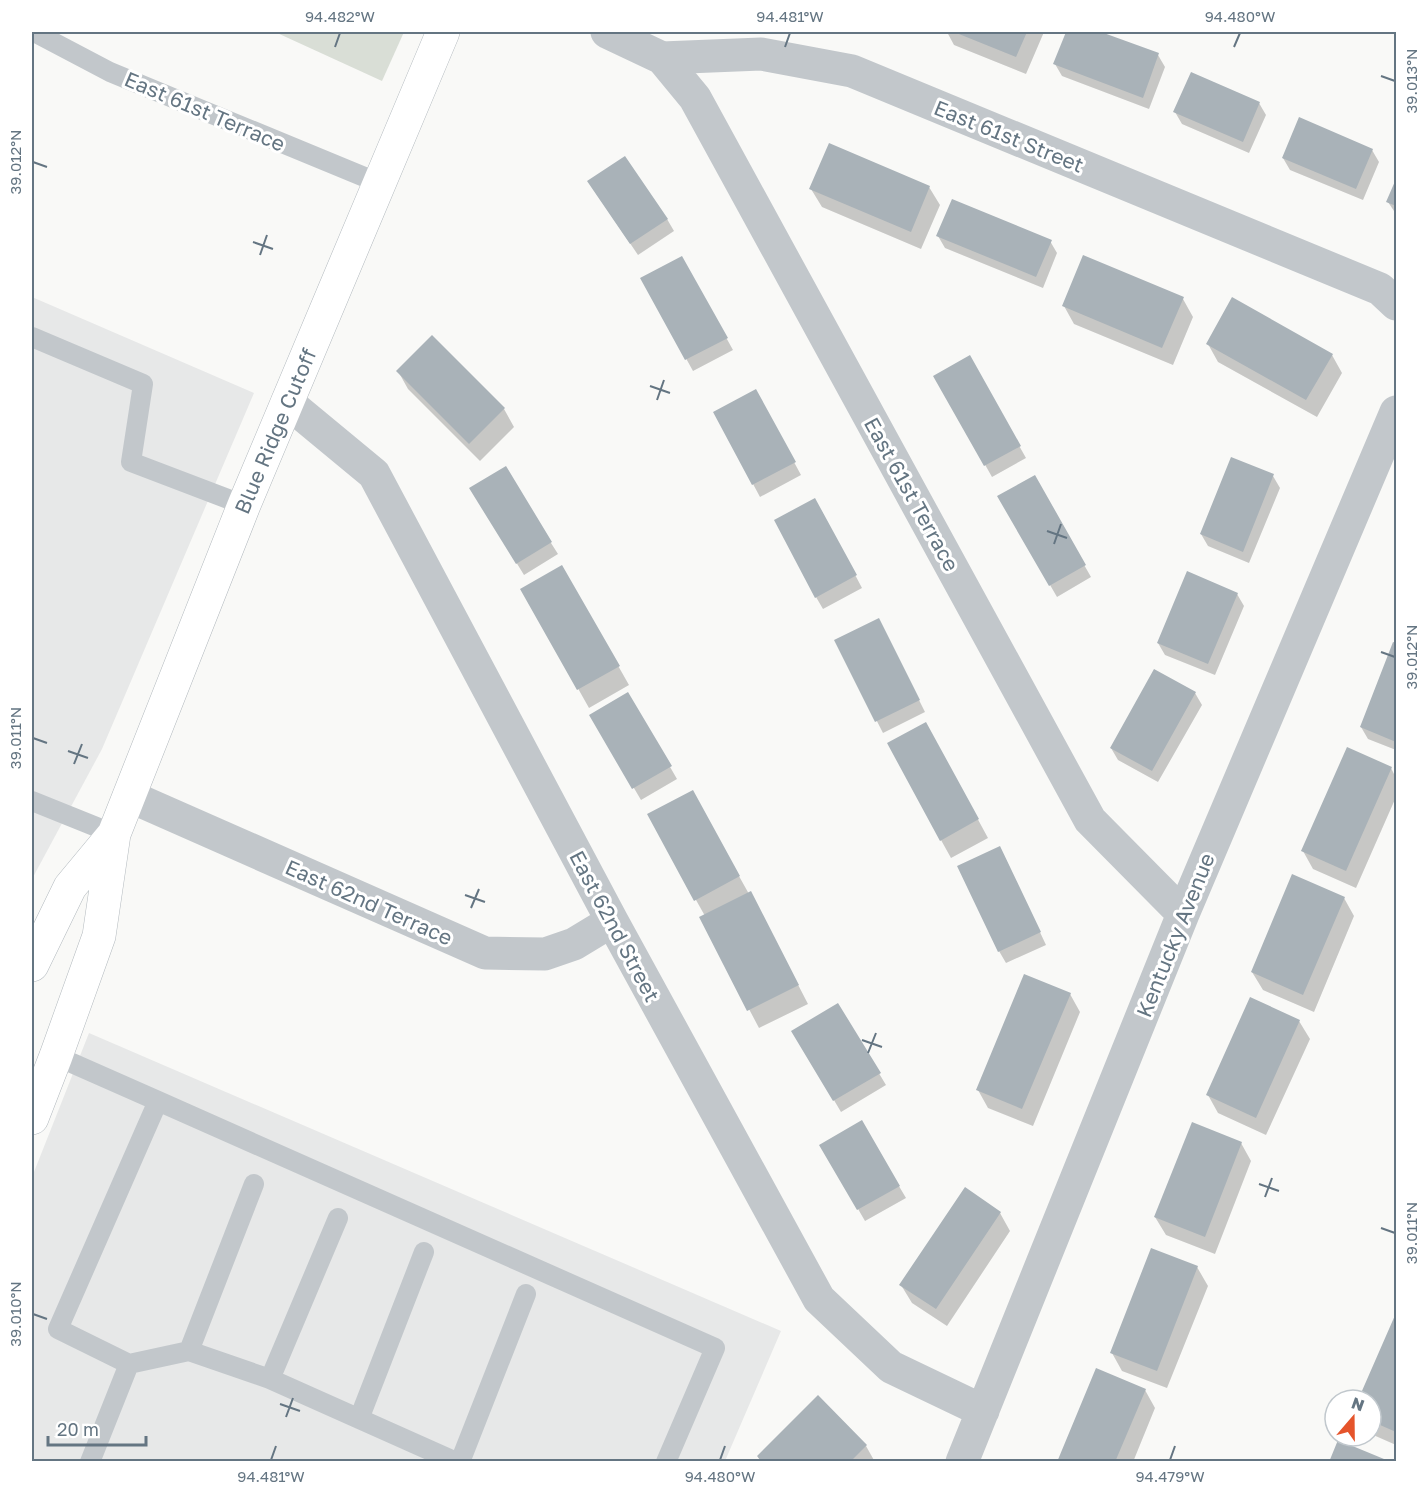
<svg xmlns="http://www.w3.org/2000/svg" width="1428" height="1493" viewBox="0 0 1428 1493" font-family="'Golos Text',sans-serif">
<style>
.built{fill:#e7e8e8}
.green{fill:#d9ded6}
.shadow{fill:#0003}
.building{fill:#a9b2b8}
.lines{fill:none;stroke-linecap:round;stroke-linejoin:round}
.secondary-casing{stroke:#b2b9be;stroke-width:34}
.service{stroke:#c2c7cb;stroke-width:20}
.minor{stroke:#c2c7cb;stroke-width:33}
.secondary{stroke:#fff;stroke-width:33}
.ticks{fill:none;stroke:#647582;stroke-width:2}
.labels{text-anchor:middle;dominant-baseline:central;stroke-width:6;stroke-linejoin:round;paint-order:stroke}
.street-label{font-size:21px;fill:#647582;stroke:#fff}
.neatline{fill:none;stroke:#647582;stroke-width:2}
.ticks-label{font-size:15px;text-anchor:middle;fill:#647582}
</style>
<rect width="100%" height="100%" fill="#f9f9f7"/>
<!-- built -->
<path class="built" d="M32,297L254,393L102,749L32,879Z
M89,1033L781,1331L725,1461H32V1177Z"/>
<!-- green -->
<path class="green" d="M275,32H404L382,81Z"/>
<!-- shadow -->
<path class="shadow" d="M947,32H1044L1026,74L954,45Z
M1067,32H1097L1158,55L1165,67L1149,109L1062,76L1055,64Z
M1259,103L1266,115L1249,153L1182,124L1175,112Z
M1372,150L1379,162L1363,200L1290,170L1283,158Z
M1396,182V214L1388,202Z
M929,187L940,205L921,249L822,207L811,189Z
M596,193L667,219L674,231L638,255Z
M938,236L1050,241L1057,253L1043,288L945,248Z
M682,258L733,350L693,371L642,279Z
M1183,299L1193,317L1173,365L1074,324L1064,306Z
M432,337L504,409L514,427L480,461L408,389L398,371Z
M1208,344L1332,355L1342,373L1317,417L1218,362Z
M969,357L1026,458L992,477L935,376Z
M762,403L801,475L760,497L715,413Z
M1273,476L1280,488L1249,563L1208,546L1201,534Z
M1034,477L1091,577L1057,597L999,497Z
M478,500L551,543L558,554L524,575Z
M822,512L862,588L823,609L816,597Z
M562,567L629,685L589,708L522,589Z
M1237,594L1244,606L1215,675L1165,655L1158,643Z
M885,632L925,712L883,733L836,641Z
M1394,644L1396,645V750L1368,739L1361,727Z
M1195,693L1202,705L1158,782L1118,760L1111,748Z
M628,694L677,779L641,800L591,715Z
M936,742L988,838L951,858L941,840Z
M1391,768L1396,778V797L1356,888L1313,869L1303,851Z
M702,810L749,894L760,911L808,1004L759,1028L701,918L705,916L696,900Z
M1006,860L1046,945L1006,963L999,951Z
M1344,898L1354,916L1314,1012L1263,990L1252,972Z
M1070,994L1080,1012L1033,1126L988,1108L978,1090Z
M838,1005L886,1085L841,1112L793,1031Z
M1299,1021L1310,1039L1266,1135L1218,1113L1208,1095Z
M861,1122L906,1198L865,1221L821,1145Z
M1241,1143L1251,1161L1215,1254L1166,1235L1155,1217Z
M1000,1213L1010,1231L947,1326L912,1303L901,1285Z
M1197,1267L1208,1286L1167,1388L1122,1371L1112,1353Z
M1396,1317V1445L1371,1434V1400H1360Z
M1145,1390L1155,1408L1133,1462H1059Z
M866,1446L875,1462H761L758,1457Z"/>
<!-- building -->
<path class="building" d="M954,32H1027L1016,57Z
M1066,32H1101L1159,53L1143,98L1053,64Z
M1191,72L1260,102L1243,142L1173,112Z
M1299,117L1373,149L1356,189L1282,158Z
M829,143L930,186L911,232L809,189Z
M625,156L668,219L630,244L587,181Z
M1396,179V206L1386,202Z
M952,199L1052,240L1036,277L936,236Z
M1083,255L1184,297L1162,348L1062,306Z
M682,256L728,338L685,360L640,278Z
M1232,297L1333,354L1306,400L1206,344Z
M432,335L505,408L469,444L396,371Z
M970,355L1021,446L984,466L933,376Z
M756,389L796,462L752,485L713,412Z
M1231,457L1274,474L1243,552L1200,534Z
M506,466L552,542L516,564L469,488Z
M1035,475L1086,565L1049,586L997,496Z
M815,498L857,575L815,598L774,520Z
M562,565L620,666L577,690L520,589Z
M1187,571L1238,593L1208,664L1157,643Z
M879,618L920,700L875,722L834,640Z
M1393,642L1396,643V742L1360,727Z
M1154,669L1196,692L1152,771L1110,748Z
M628,692L672,766L632,789L589,715Z
M926,722L979,819L940,841L887,743Z
M1347,747L1392,767L1346,871L1301,851Z
M693,790L740,876L694,901L647,814Z
M1000,846L1041,932L998,952L957,866Z
M1292,874L1345,897L1303,995L1251,972Z
M751,891L799,985L747,1011L699,917Z
M1024,974L1071,993L1022,1109L976,1090Z
M1250,997L1300,1020L1256,1118L1206,1095Z
M838,1003L881,1073L833,1101L791,1031Z
M862,1120L900,1186L857,1210L819,1145Z
M1192,1122L1242,1142L1205,1237L1154,1217Z
M965,1187L1001,1212L936,1309L899,1285Z
M1151,1248L1198,1266L1157,1371L1110,1353Z
M1396,1313V1432L1371,1421V1400H1358Z
M1096,1368L1146,1389L1115,1462H1057Z
M818,1395L867,1445L850,1462H762L757,1456Z
M1338,1440L1384,1459L1383,1462H1329Z"/>
<g class="lines">
<defs>
<path id="secondary" d="M32,965L70,887L114,834
M32,1118L56,1056L99,936L114,834L244,505L443,32"/>
</defs>
<!-- secondary casing -->
<use href="#secondary" class="secondary-casing"/>
<!-- service -->
<path class="service" d="M34,32L110,72L379,183
M32,337L143,384L131,462L244,505
M32,801L114,834
M56,1056L158,1101L58,1329L129,1364L90,1462
M158,1101L715,1348L666,1462
M189,1351L254,1184
M129,1364L189,1351L270,1379L456,1462
M270,1379L338,1218
M359,1419L424,1252
M460,1462L526,1294"/>
<!-- minor -->
<path class="minor" d="M607,32L662,58L761,54L852,71L1380,289L1396,304
M662,58L695,98L1090,820L1183,914
M287,402L374,474L612,921L819,1299L891,1367L983,1411
M129,796L485,953L545,954L574,944L612,921
M962,1462L1183,914L1396,412"/>
<!-- secondary -->
<use href="#secondary" class="secondary"/>
</g>
<!-- ticks -->
<path class="ticks" d="M335,47L340,33M785,47L790,33M1234,47L1240,33M1381,76L1395,81M33,162L47,167M253,242L273,249M260,255L267,235M650,386L670,393M657,400L664,380M1047,531L1067,538M1054,544L1061,524M1381,652L1395,657M33,738L47,743M68,751L88,758M74,764L82,744M465,895L485,902M471,908L479,889M862,1040L882,1047M868,1053L876,1033M1259,1184L1279,1191M1265,1197L1272,1178M1381,1228L1395,1233M33,1314L47,1319M280,1404L300,1411M286,1417L293,1398M271,1460L276,1446M720,1460L725,1446M1170,1460L1175,1446"/>
<g class="labels">
<!-- street labels -->
<g class="street-label">
<text transform="translate(205 111) rotate(23)">East 61st Terrace</text>
<text transform="translate(1009 136) rotate(22)">East 61st Street</text>
<text transform="translate(275 431) rotate(-67)">Blue Ridge Cutoff</text>
<text transform="translate(912 494) rotate(61)">East 61st Terrace</text>
<text transform="translate(369 902) rotate(24)">East 62nd Terrace</text>
<text transform="translate(615 926) rotate(62)">East 62nd Street</text>
<text transform="translate(1175 935) rotate(-68)">Kentucky Avenue</text>
</g>
</g>
<!-- border -->
<rect width="1428" height="1493" fill="none" stroke="#ffffff" stroke-width="66"/>
<!-- north arrow -->
<g transform="translate(1353 1418) rotate(20)"><circle r="28" fill="#ffffff" stroke="#c1c8cd" stroke-width="1.5"/>
<path d="M0-4.5L10 22L0 15L-10 22Z" fill="#e5542b"/>
<text y="-9" font-size="16" font-weight="bold" text-anchor="middle" fill="#647582">N</text>
</g>
<!-- scale -->
<path d="M48 1436v9h98v-9" fill="none" stroke="#647582" stroke-width="3"/>
<text x="57" y="1436" font-size="18" fill="#647582" stroke="#ffffff" stroke-width="4.5" paint-order="stroke">20 m</text>
<rect x="33" y="33" width="1362" height="1427" class="neatline"/>
<g class="ticks-label">
<text x="340" y="22">94.482°W</text>
<text x="790" y="22">94.481°W</text>
<text x="1240" y="22">94.480°W</text>
<text transform="translate(1412 81) rotate(-90)" y="5">39.013°N</text>
<text transform="translate(16 162) rotate(-90)" y="5">39.012°N</text>
<text transform="translate(1412 657) rotate(-90)" y="5">39.012°N</text>
<text transform="translate(16 738) rotate(-90)" y="5">39.011°N</text>
<text transform="translate(1412 1233) rotate(-90)" y="5">39.011°N</text>
<text transform="translate(16 1314) rotate(-90)" y="5">39.010°N</text>
<text x="271" y="1482">94.481°W</text>
<text x="720" y="1482">94.480°W</text>
<text x="1170" y="1482">94.479°W</text>
</g>
</svg>
